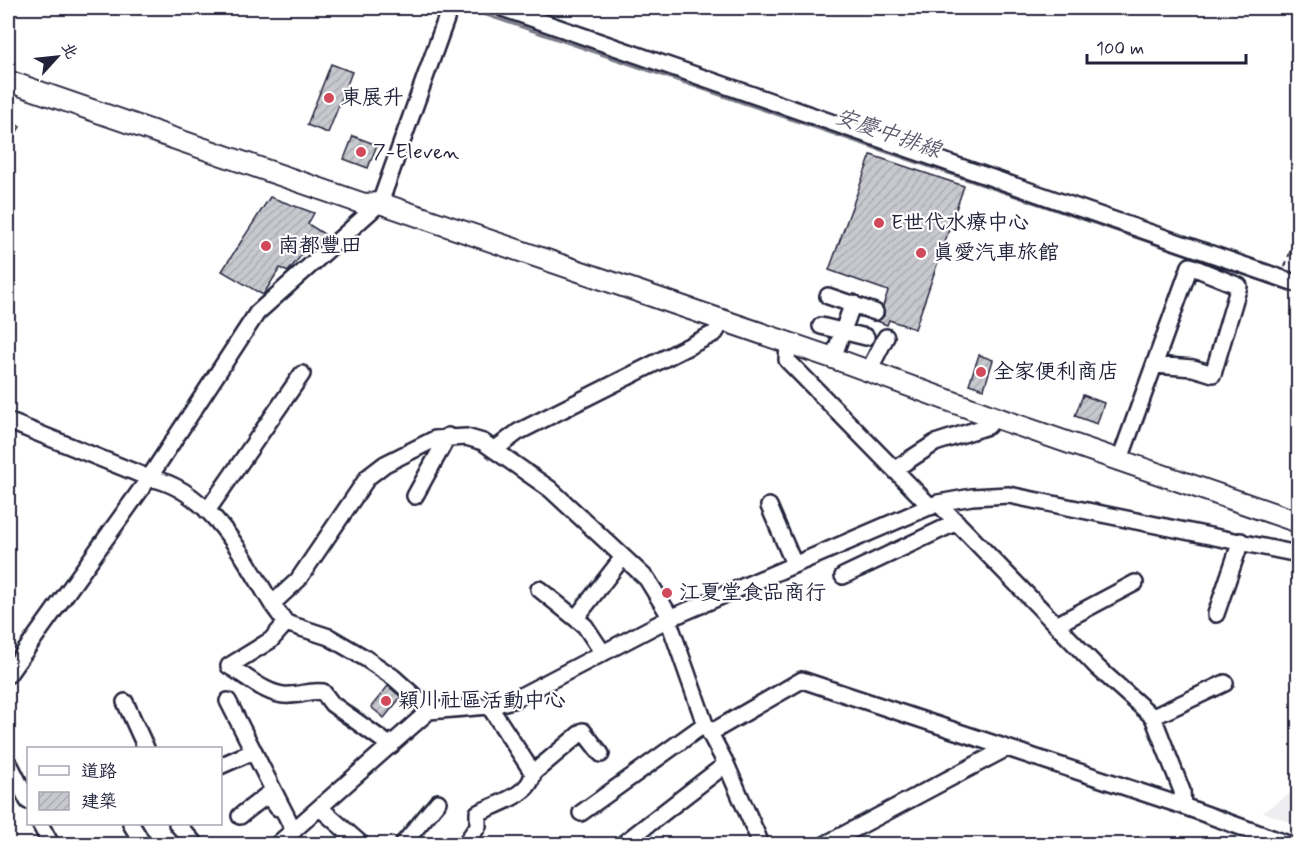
<svg xmlns="http://www.w3.org/2000/svg" width="1306" height="852" viewBox="0 0 1306 852" font-family="Mynerve,'LXGW WenKai TC',sans-serif">
<style>
.built{fill:#eeeef1}
.lines{fill:none;stroke-linecap:round;stroke-linejoin:round}
.stream{stroke:#7a7a88;stroke-width:3}
.building{fill:url(#building-hatch);stroke:#22223b;stroke-width:1.5}
.minor-casing{stroke:#22223b;stroke-width:20}
.major-casing{stroke:#22223b;stroke-width:24}
.path{stroke:#22223b;stroke-width:2;stroke-dasharray:6 4.5;stroke-linecap:butt}
.minor{stroke:#fff;stroke-width:15}
.major{stroke:#fff;stroke-width:20}
.poi-dot{fill:#d1495b;stroke:#fff;stroke-width:2}
.labels{text-anchor:middle;dominant-baseline:central;stroke-width:4.5;stroke-linejoin:round;paint-order:stroke}
.poi-label{font-size:21px;fill:#22223b;stroke:#fff;text-anchor:start}
.water-label{font-size:22px;font-style:italic;fill:#5c5c6f;stroke:#fff}
</style>
<defs>
<pattern id="building-hatch" width="6" height="6" patternUnits="userSpaceOnUse" patternTransform="scale(1.5)"><rect width="6" height="6" fill="#c8c8cf"/><path d="M-1 1l2-2M0 6l6-6M5 7l2-2" fill="none" stroke="#acacb3"/></pattern>
</defs>
<rect width="100%" height="100%" fill="#fff"/>
<filter id="ink" filterUnits="userSpaceOnUse"><feTurbulence type="fractalNoise" baseFrequency=".0167" numOctaves="2"/><feDisplacementMap in="SourceGraphic" scale="12" xChannelSelector="R" yChannelSelector="G"/><feConvolveMatrix kernelMatrix="1 2 1 2 8 2 1 2 1" color-interpolation-filters="sRGB"/></filter>
<g filter="url(#ink)">
<!-- built -->
<path class="built" d="M1298,788V825L1263,812Z"/>
<g class="lines">
<!-- stream -->
<path class="stream" d="M466,8L1298,293"/>
</g>
<!-- building -->
<path class="building" d="M331,64L352,72L328,133L307,125Z
M8,119L20,127L8,145Z
M353,136L377,145L368,168L344,159Z
M871,155L964,186L915,329L889,320L887,325L877,321L884,316L883,306L888,291L829,270Z
M270,197L314,213L308,224L327,236L311,252L306,249L288,272L280,268L263,295L222,271Z
M979,355L993,360L984,389L969,384Z
M1083,395L1104,403L1097,424L1075,416Z
M388,686L401,697L384,718L371,707Z"/>
<g class="lines">
<defs>
<path id="minor" d="M502,8L1298,284
M828,296L875,312
M821,326L866,337
M788,343L787,360L931,507
M833,358L853,303
M868,372L886,337
M8,421L149,478L257,313L380,203L450,8
M494,450L518,432L715,333L723,320
M1119,462L1190,266L1239,286L1213,374L1193,368L1155,365
M895,469L935,443L988,426L994,417
M415,496L448,436
M938,503L1098,668L1153,717L1182,791L1183,806L1007,748
M769,506L794,564
M207,511L302,374
M843,576L957,522
M539,589L585,626L603,653
M272,604L286,623L329,637L365,658L393,677L431,711
M1216,614L1241,541
M576,618L623,557
M668,619L705,724L726,764L761,844
M286,623L271,640L229,666C246,676 269,697 289,695C302,695 310,690 323,692L332,704L391,746
M1056,625L1135,583
M8,675L149,478C209,488 244,558 272,604L298,580L368,477L385,464L435,439L466,437L483,442L550,489L647,579L671,618
M228,701L294,831
M125,702L146,748
M1153,717L1225,683
M710,733L802,680L1007,748L826,844
M10,765L28,801
M220,766L254,751
M533,773L583,731L601,754
M1183,806L1288,844
M320,808L361,844
M581,813L705,724
M240,816L267,795L278,808
M40,824L51,844
M131,824L143,844
M177,824L195,844
M278,844L429,711L489,706L513,700L668,619L938,503L972,497L1009,495L1298,554
M403,844L438,802
M465,844L478,826V813C496,804 531,795 533,773L489,706
M623,844L726,764"/>
<path id="major" d="M8,81L364,204L380,203L833,358L994,417L1298,522"/>
</defs>
<!-- minor casing -->
<use href="#minor" class="minor-casing"/>
<!-- major casing -->
<use href="#major" class="major-casing"/>
<!-- path -->
<path class="path" d="M1285,267L1298,228"/>
<!-- minor -->
<use href="#minor" class="minor"/>
<!-- major -->
<use href="#major" class="major"/>
</g>
</g>
<!-- markers -->
<g class="poi-dot">
<circle cx="329" cy="98" r="6"/>
<circle cx="361" cy="152" r="6"/>
<circle cx="879" cy="223" r="6"/>
<circle cx="266" cy="246" r="6"/>
<circle cx="921" cy="253" r="6"/>
<circle cx="981" cy="372" r="6"/>
<circle cx="667" cy="593" r="6"/>
<circle cx="386" cy="701" r="6"/>
</g>
<g class="labels">
<!-- poi labels -->
<g class="poi-label">
<text x="341" y="98">東展升</text>
<text x="373" y="152">7-Eleven</text>
<text x="891" y="223">E世代水療中心</text>
<text x="278" y="246">南都豐田</text>
<text x="933" y="253">真愛汽車旅館</text>
<text x="993" y="372">全家便利商店</text>
<text x="679" y="593">江夏堂食品商行</text>
<text x="398" y="701">穎川社區活動中心</text>
</g>
<!-- water labels -->
<g class="water-label">
<text transform="translate(888 134) rotate(19)">安慶中排線</text>
</g>
</g>
<!-- margin -->
<rect width="1306" height="852" fill="none" stroke="#fff" stroke-width="30"/>
<rect x="15" y="15" width="1276" height="822" fill="none" stroke="#22223b" stroke-width="2" filter="url(#ink)"/>
<!-- legend -->
<rect x="27" y="747" width="195" height="78" fill="#ffffff" stroke="#a7a7b1" stroke-width="1.5"/>
<rect x="39" y="766" width="30" height="9" fill="#ffffff" stroke="#a7a7b1" stroke-width="1.5"/>
<text x="81" y="777" font-size="18" fill="#22223b">道路</text>
<rect x="39" y="792" width="30" height="18" fill="url(#building-hatch)" stroke="#a7a7b1" stroke-width="1.5"/>
<text x="81" y="807" font-size="18" fill="#22223b">建築</text>
<!-- north arrow -->
<g transform="translate(57 57) rotate(63)" stroke="#ffffff" stroke-width="4.5" paint-order="stroke">
<path d="M0-4.5L10 22L0 15L-10 22Z" fill="#22223b"/>
<text y="-9" font-size="16" font-weight="bold" text-anchor="middle" fill="#22223b">北</text>
</g>
<!-- scale -->
<path d="M1087 54v9h159v-9" fill="none" stroke="#22223b" stroke-width="3"/>
<text x="1096" y="54" font-size="18" fill="#22223b" stroke="#ffffff" stroke-width="4.5" paint-order="stroke">100 m</text>
</svg>
